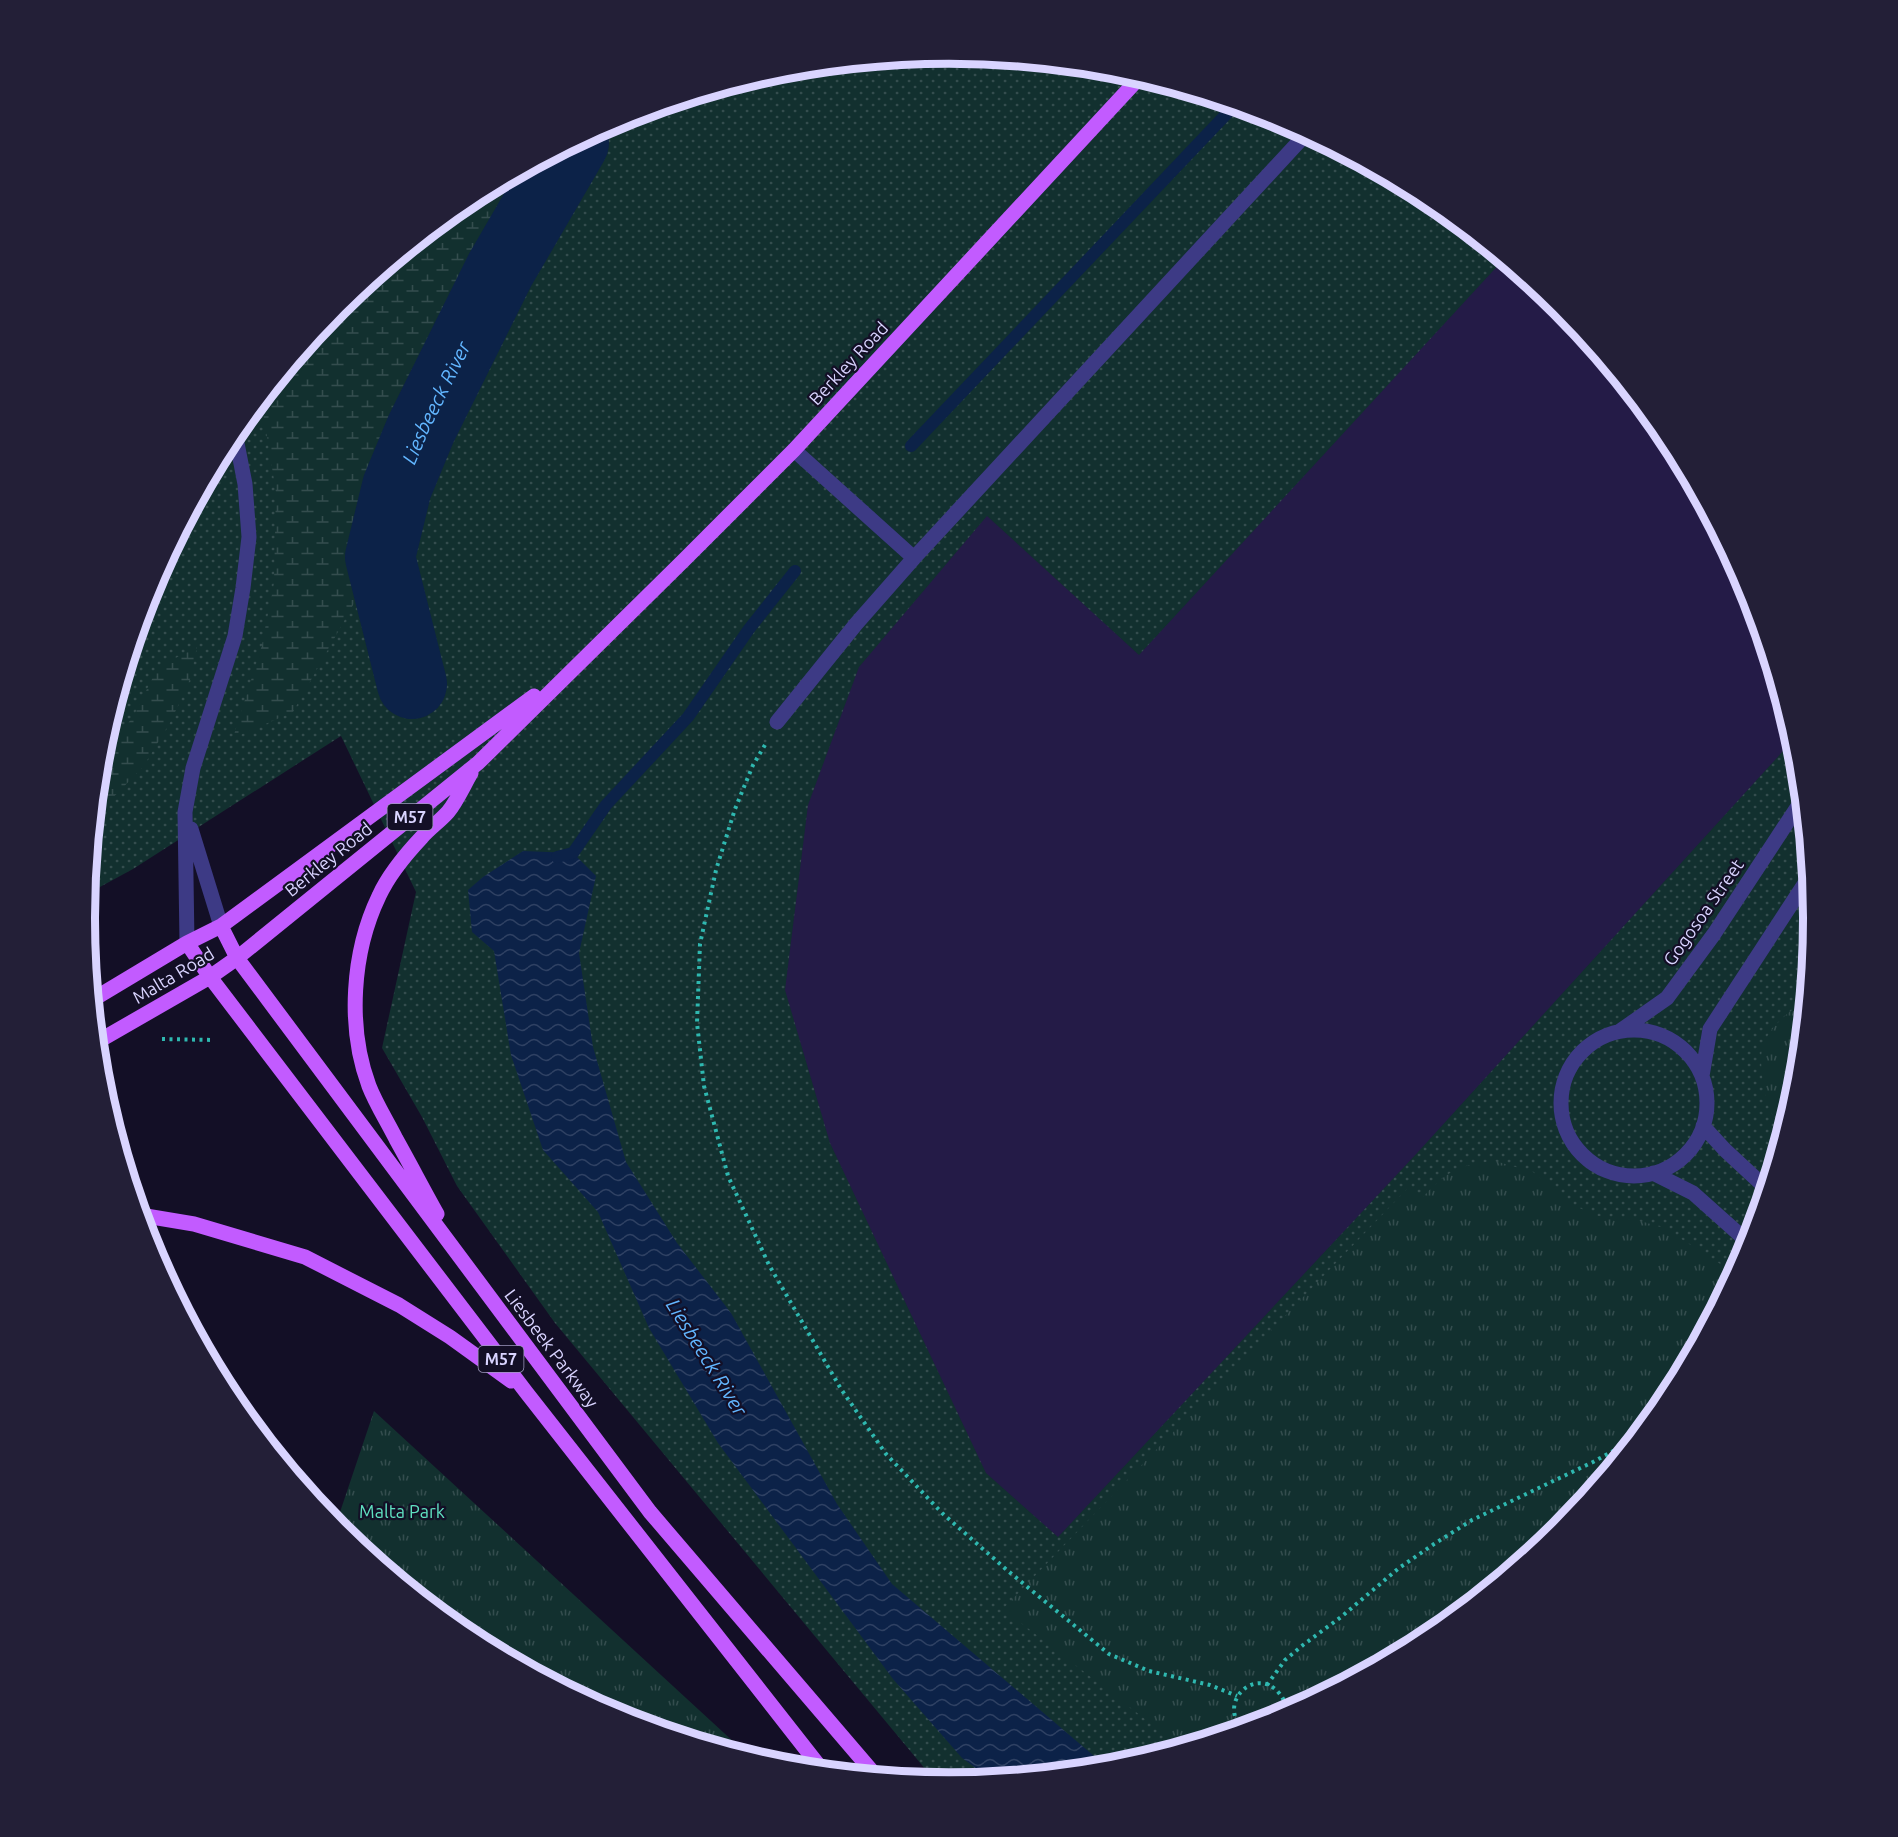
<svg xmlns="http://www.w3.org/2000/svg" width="1898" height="1837" viewBox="0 0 1898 1837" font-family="Ubuntu,sans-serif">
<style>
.grass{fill:url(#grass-dots)}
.wetland{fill:url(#wetland-marsh)}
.park{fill:url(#park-tufts)}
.water{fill:url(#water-waves)}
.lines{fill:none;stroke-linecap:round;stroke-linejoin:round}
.stream{stroke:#0c2248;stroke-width:12}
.river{stroke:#0c2248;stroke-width:70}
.building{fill:#241b47}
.path{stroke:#2fb8b0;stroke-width:4;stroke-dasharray:3 4.5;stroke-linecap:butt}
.lane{stroke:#3d3a85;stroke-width:15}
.street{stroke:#3d3a85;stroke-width:15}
.primary{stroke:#c25bff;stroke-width:15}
.labels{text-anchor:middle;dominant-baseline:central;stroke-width:4.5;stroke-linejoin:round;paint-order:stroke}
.shield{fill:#130f26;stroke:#9e99be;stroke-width:1.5}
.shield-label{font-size:16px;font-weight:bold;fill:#d9d4ff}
.street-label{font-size:18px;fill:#d9d4ff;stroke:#130f26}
.park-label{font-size:18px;fill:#5fe0c0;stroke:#130f26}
.water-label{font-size:20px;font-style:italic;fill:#62b6ff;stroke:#130f26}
.rim{fill:none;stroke:#d9d4ff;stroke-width:8}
</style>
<defs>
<pattern id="grass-dots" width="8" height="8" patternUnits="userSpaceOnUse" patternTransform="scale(1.5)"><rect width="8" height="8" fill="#12302f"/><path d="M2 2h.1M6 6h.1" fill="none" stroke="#344d4e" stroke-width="1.8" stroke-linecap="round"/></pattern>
<pattern id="wetland-marsh" width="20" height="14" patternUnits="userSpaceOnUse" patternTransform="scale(1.5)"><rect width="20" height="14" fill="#12302f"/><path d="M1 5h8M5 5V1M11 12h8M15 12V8" fill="none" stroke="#344d4e"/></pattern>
<pattern id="park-tufts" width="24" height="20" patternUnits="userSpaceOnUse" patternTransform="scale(1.5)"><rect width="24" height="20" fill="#12302f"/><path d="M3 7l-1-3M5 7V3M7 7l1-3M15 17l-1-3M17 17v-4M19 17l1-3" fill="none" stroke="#344d4e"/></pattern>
<pattern id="water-waves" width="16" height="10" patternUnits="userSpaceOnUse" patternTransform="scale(1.5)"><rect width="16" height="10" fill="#0c2248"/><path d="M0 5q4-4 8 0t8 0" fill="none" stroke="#2f4163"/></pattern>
</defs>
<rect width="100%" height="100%" fill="#130f26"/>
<!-- grass -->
<path class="grass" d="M949,54L1118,71L1280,120L1430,200L1561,307L1748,588L1797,750L1813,919L1797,1087L1748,1250L1668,1399L1560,1530L1429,1637L1280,1717L1117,1766L949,1783L936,1782L555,1323L457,1186L422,1117L382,1048L416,892L341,736L133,869L87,894L101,750L150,587L230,438L338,307L469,200L618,120L781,71Z"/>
<!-- wetland -->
<path class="wetland" d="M574,143L500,270L421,429L397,487L380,557L293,712L233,738L262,645L274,583L276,492L261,400L338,307L469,200Z
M197,647L190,679L171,721L143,767L94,817L100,758L133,717L158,667Z"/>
<!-- park -->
<path class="park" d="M1805,1003L1797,1087L1784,1129C1779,1124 1773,1117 1770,1110C1764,1096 1758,1060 1763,1045C1768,1030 1790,1008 1805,1003Z
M1495,1161L1533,1172L1575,1206L1598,1216L1637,1220L1664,1228L1719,1263L1733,1276L1668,1399L1560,1530L1429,1637L1280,1717L1181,1747L1003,1609L1409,1187L1422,1198C1446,1172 1459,1164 1495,1161Z
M374,1411L749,1756L751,1757L618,1717L468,1637L337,1530L335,1527Z"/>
<!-- water -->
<path class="water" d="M523,851L573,853L596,876L579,953L593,1047L626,1162L677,1243L731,1313L837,1504L892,1584L1107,1767L991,1779L962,1758L893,1679L718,1443L649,1328L598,1212L543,1150L511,1055L494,951L472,932L468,890L483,877Z"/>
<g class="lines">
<!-- stream -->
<path class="stream" d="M911,446L1234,106
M557,857L573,853L606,805L688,717L749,629L795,571"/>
<!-- river -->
<path class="river" id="s1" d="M412,684L380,557L397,487L421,429L500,270L574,143"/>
</g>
<!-- building -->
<path class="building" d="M1503,260L1561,307L1668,438L1748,588L1794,739L1418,1152L1058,1537L986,1473L830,1143L785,990L808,805L859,667L987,516L1139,655Z"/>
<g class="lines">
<!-- path -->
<path class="path" d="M765,745L753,765L735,809L716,870L700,944L697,1023L704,1086L728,1176L769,1265L841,1389L886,1454L942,1513L1008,1571L1109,1654L1149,1671L1210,1685L1237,1696
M162,1039L214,1040
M1267,1685L1285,1660L1303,1645L1341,1617L1399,1568L1434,1544L1472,1520L1593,1462L1635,1439
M1242,1729C1217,1700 1257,1666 1279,1693C1285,1700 1286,1706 1285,1715"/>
<!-- lane -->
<path class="lane" d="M794,450L914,558
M777,722L856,624L914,558L1306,134
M191,829L221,926
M187,943L185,812L193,768L235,636L243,588L249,537L245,484L235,433"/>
<!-- street -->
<path class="street" d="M1561 1103a73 73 0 1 1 146 0a73 73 0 1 1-146 0Z
M1620,1031L1667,998L1714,934L1802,800
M1702,1076L1710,1029L1809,877
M1703,1126L1725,1150L1766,1188
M1653,1173L1693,1193L1749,1243"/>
<!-- primary -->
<path class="primary" d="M221,926L237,958L650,1512L876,1776
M187,943L210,977L526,1392L823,1771
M92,1000L187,943L221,926L534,696
M97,1042L210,977L237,958L478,763L684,560L794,450L1140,77
M437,1214C423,1189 410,1164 396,1139C387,1121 376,1104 369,1086C347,1027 352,952 379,896C389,874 406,854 422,837C430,828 440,821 448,812C457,801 464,785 471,773
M140,1215L194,1224L305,1257L399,1305L450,1337L511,1381"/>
</g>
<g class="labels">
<!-- shield labels -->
<g class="shield">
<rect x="387.5" y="804" width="45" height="26" rx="4.5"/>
<rect x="478.5" y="1346" width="45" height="26" rx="4.5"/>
</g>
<g class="shield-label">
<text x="410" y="817">M57</text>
<text x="501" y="1359">M57</text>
</g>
<!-- street labels -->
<g class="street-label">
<text transform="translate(848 363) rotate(-47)">Berkley Road</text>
<text transform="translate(328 859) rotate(-39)">Berkley Road</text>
<text transform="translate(1703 912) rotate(-55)">Gogosoa Street</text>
<text transform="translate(173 975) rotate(-31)">Malta Road</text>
<text transform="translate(552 1348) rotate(53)">Liesbeek Parkway</text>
</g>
<!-- park labels -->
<g class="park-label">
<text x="402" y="1511">Malta Park</text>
</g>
<!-- water labels -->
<g class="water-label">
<text stroke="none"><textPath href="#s1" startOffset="296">Liesbeeck River</textPath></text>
<text transform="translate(707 1357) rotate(58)">Liesbeeck River</text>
</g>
</g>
<!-- crop -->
<path d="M0 0H1898V1837H0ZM95 918a854 854 0 1 1 1708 0a854 854 0 1 1-1708 0Z" fill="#231f37" fill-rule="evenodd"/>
<path class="rim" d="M95 918a854 854 0 1 1 1708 0a854 854 0 1 1-1708 0Z"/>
</svg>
